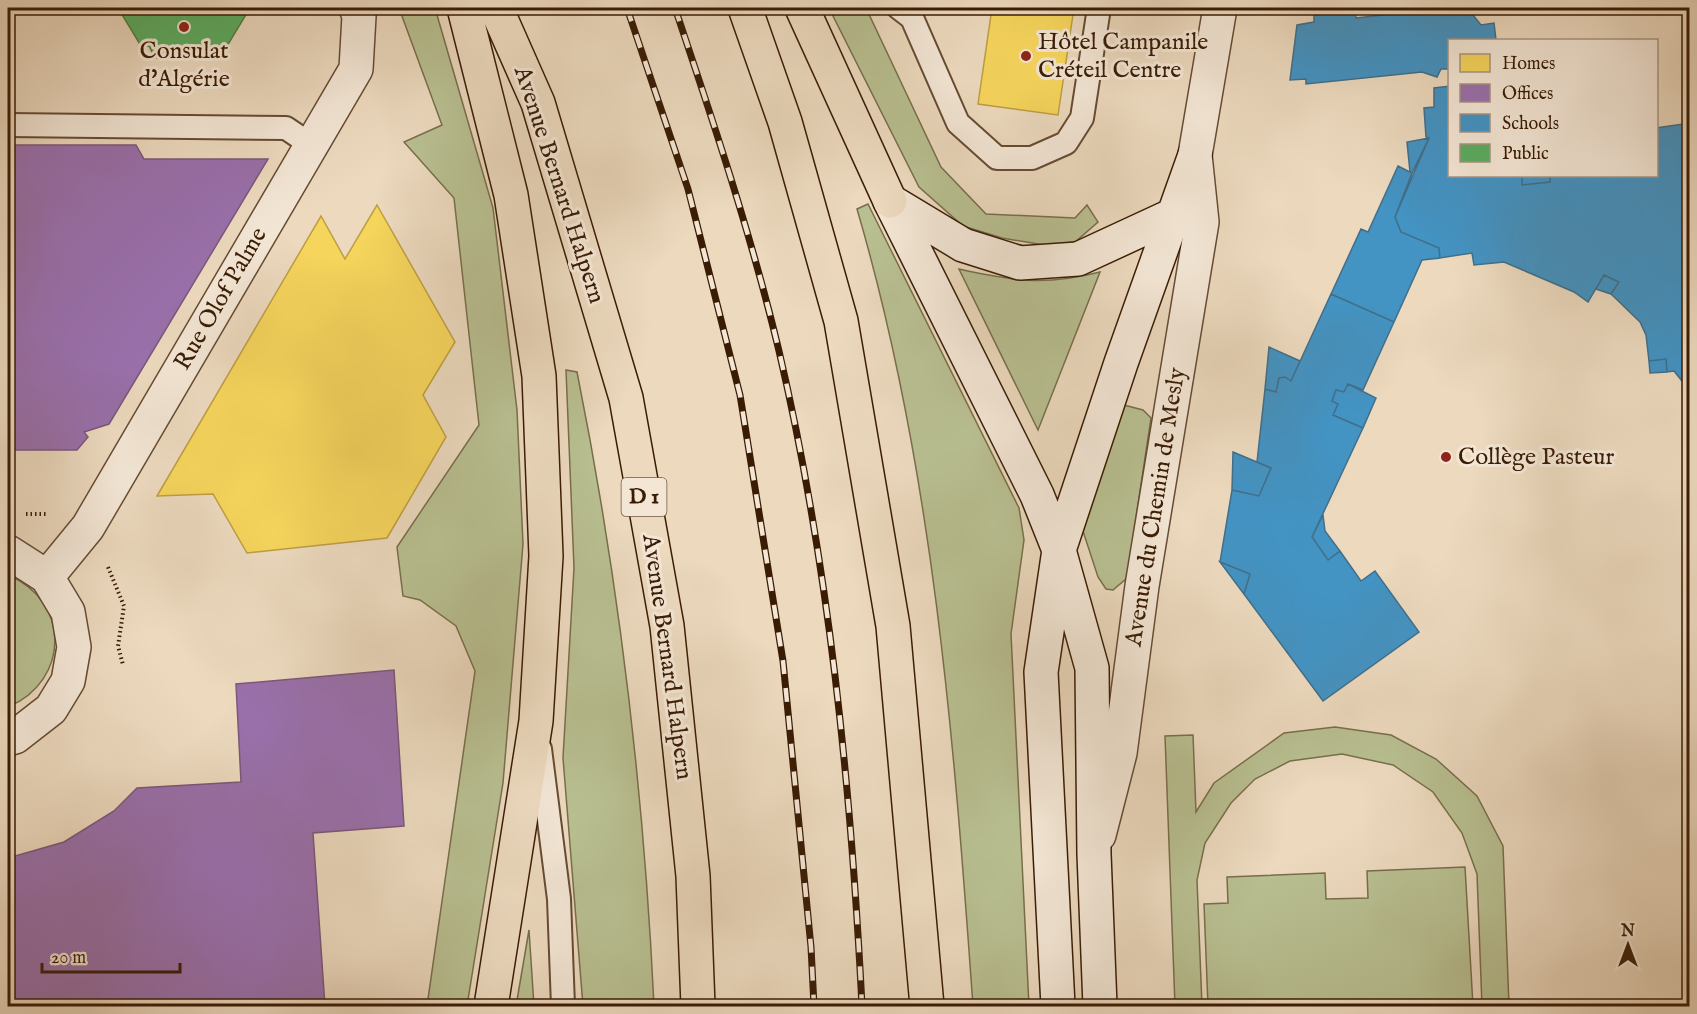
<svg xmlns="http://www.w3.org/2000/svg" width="1697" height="1014" viewBox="0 0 1697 1014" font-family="'IM FELL English',serif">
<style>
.green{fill:#b8bf91;stroke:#796e4b;stroke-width:1.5}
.homes{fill:#f6d55c;stroke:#be9e42;stroke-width:1.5}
.offices{fill:#9970ab;stroke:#7c5779;stroke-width:1.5}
.schools{fill:#4393c3;stroke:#406f8a;stroke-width:1.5}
.public{fill:#5aae61;stroke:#508245;stroke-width:1.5}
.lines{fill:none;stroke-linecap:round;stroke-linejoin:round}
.service-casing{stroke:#664b33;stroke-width:26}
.minor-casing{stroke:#664b33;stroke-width:36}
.tertiary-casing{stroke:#664b33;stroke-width:36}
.secondary-casing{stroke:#3a1c05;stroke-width:36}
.trunk-casing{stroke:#3a1c05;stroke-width:36}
.path{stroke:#3a1c05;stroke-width:4;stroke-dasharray:1.5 3;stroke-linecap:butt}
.service{stroke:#f3e6d5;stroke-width:22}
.minor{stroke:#f3e6d5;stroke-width:33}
.tertiary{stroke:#f3e6d5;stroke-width:33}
.secondary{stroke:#f3e6d5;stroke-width:33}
.trunk{stroke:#ecd9be;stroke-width:33}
.rail-casing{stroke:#3a1c05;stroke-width:7}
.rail{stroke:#f3e6d5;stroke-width:4.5;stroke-dasharray:14;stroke-linecap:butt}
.poi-dot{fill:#8f2418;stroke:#f3e6d5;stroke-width:2}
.labels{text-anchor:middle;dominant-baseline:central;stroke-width:6;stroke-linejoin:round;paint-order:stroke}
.shield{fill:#f3e6d5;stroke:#725943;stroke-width:1.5}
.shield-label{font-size:22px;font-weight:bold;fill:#3a1c05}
.poi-label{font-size:24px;fill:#3a1c05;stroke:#f3e6d5;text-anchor:start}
.street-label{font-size:24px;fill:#3a1c05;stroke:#f3e6d5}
</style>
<rect width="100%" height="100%" fill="#ecd9be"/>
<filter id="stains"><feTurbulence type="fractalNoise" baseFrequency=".00333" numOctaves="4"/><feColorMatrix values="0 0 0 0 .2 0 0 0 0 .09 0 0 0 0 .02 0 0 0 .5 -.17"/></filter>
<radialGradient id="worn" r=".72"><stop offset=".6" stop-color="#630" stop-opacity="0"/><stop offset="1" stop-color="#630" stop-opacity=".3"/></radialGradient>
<!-- green -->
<path class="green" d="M399,8H435L493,208L517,410L523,544L503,783L467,1006H427L475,671L456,626L420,600L403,596L397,547L479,425L454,198L404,142L442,125Z
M829,8H866L941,167L986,214L1075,218L1087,205L1098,222L1075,242L1044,245L1002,238L963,226L919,187Z
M868,204L1019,508L1024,540L1011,634L1029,1006H973C954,739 933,468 857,209Z
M959,269C1013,281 1045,286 1100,272L1038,430Z
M566,370L577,372C619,581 644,793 654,1006H583L563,758L574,568Z
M1120,404L1143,410L1151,418L1127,578L1113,590L1106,589L1098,577L1080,522Z
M8,575C71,601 70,681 8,707Z
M1335,727L1391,735L1436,759L1477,796L1503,846L1509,1006H1482L1477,874L1462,833L1433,792L1393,765L1342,754L1290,761L1255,779L1231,803L1205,843L1197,880L1202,1006H1175L1165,736L1193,735L1196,812L1214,783L1284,733Z
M1465,867L1473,1006H1208L1204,904L1228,903L1227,877L1325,873L1326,899L1368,898L1367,871Z
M529,930L534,1006H516Z"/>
<!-- homes -->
<path class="homes" d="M992,8H1074L1058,115L978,104Z
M377,205L455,342L423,395L446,437L387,538L247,553L213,494L157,496L321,216L345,259Z"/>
<!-- offices -->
<path class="offices" d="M8,145H136L144,159H268L109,424L84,432L88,437L77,450H8Z
M394,670L404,826L313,833L325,1006H8V858L64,842L114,811L137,788L241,782L236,684Z"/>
<!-- schools -->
<path class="schools" d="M1390,8H1472L1473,15L1481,25L1494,23L1496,40H1450V69H1441L1437,77L1422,72L1306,84V79L1290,80L1297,25L1314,22V15L1355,11L1356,18L1391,14Z
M1450,86V176H1522V185L1550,182V176H1656V128L1690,123V391L1674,371L1667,372L1666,359L1649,361L1646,335L1640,322L1611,294L1619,282L1604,275L1588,302L1574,292L1504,262L1474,265L1472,253L1440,258L1439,248L1401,232L1395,217L1429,138L1426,137L1424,108L1434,107V88Z
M1429,138L1412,173L1410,172L1407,142Z
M1398,166L1412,173L1395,217L1401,232L1439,248L1440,258L1422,260L1394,322L1331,294L1361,229L1368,232Z
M1522,176H1550V182L1522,185Z
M1604,275L1619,282L1611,294L1596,289Z
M1331,294L1394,322L1363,390L1348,384L1344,392L1336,390L1332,401L1338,404L1333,415L1363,428L1312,537L1328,560L1340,551L1361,581L1375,571L1419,632L1323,701L1244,594L1250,574L1220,562L1232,490L1259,496L1271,468L1257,462L1265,389L1276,392L1279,378L1285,377L1291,381Z
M1269,347L1300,361L1291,381L1285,377L1279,378L1276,392L1265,389Z
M1666,359L1667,372L1650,373L1649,361Z
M1348,384L1376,398L1363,428L1333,415L1338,404L1332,401L1336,390L1344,392Z
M1233,452L1271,468L1259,496L1232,490Z
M1323,515L1325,531L1340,551L1328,560L1312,537Z
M1220,562L1250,574L1244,594Z"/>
<!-- public -->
<path class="public" d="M118,8H250L224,51L218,48L209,58H155L149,46H141Z"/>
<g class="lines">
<defs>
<path id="service" d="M899,8L912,18L958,123L997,158H1032L1066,143L1082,118L1099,8
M8,125L286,128L311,145
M540,749L559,899L563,1006"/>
<path id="minor" d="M8,552L47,577L68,612L74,647L68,681L51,709L15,737L8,739
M47,577L88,527L356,69L359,16L356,8"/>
<path id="tertiary" d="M1099,835L1120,753L1142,586L1202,222L1195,155L1220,8"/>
<path id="secondary" d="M890,201L1037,495L1059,550L1092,668L1094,854L1100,1006
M890,201L963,245L1020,263L1078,259L1171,216
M1058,1006L1041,672L1059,550L1121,363L1195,155"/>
<path id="trunk" d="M464,8L511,195L539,376L546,556L536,721L491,1006
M496,8L538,103L626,398L667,626L693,876L698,1006
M745,8L785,122L841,321L893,626L927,1006
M802,8L890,201"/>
</defs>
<!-- service casing -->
<use href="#service" class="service-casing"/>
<!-- minor casing -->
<use href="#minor" class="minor-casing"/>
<!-- tertiary casing -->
<use href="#tertiary" class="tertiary-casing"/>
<!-- secondary casing -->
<use href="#secondary" class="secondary-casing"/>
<!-- trunk casing -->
<use href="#trunk" class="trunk-casing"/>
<!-- path -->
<path class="path" d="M26,514H46
M108,567L124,606L118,646L123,665"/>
<!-- service -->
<use href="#service" class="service"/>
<!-- minor -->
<use href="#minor" class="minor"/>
<!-- tertiary -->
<use href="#tertiary" class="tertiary"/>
<!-- secondary -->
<use href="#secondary" class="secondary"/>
<!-- trunk -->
<use href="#trunk" class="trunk"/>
<defs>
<path id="rail" d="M627,8L688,189L740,395L783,661L811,947L814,1006
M675,8C713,121 751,234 779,351C829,565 851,787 862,1006"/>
</defs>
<!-- rail casing -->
<use href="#rail" class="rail-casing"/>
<!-- rail -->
<use href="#rail" class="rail"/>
</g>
<!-- markers -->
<g class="poi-dot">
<circle cx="184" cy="27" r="6"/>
<circle cx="1026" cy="56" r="6"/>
<circle cx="1446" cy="457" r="6"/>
</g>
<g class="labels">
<!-- shield labels -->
<rect class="shield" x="621.5" y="478" width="45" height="38" rx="4.5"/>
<g class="shield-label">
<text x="644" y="497">D 1</text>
</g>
<!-- poi labels -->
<g class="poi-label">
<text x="1038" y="42">Hôtel Campanile<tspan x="1038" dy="28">Créteil Centre</tspan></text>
<text x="184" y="51" text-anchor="middle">Consulat<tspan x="184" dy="28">d'Algérie</tspan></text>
<text x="1458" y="457">Collège Pasteur</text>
</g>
<!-- street labels -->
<g class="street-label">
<text transform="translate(559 185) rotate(72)">Avenue Bernard Halpern</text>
<text transform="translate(221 299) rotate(-60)">Rue Olof Palme</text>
<text transform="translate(1156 507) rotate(-81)">Avenue du Chemin de Mesly</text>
<text transform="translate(667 657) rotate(82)">Avenue Bernard Halpern</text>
</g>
</g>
<!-- margin -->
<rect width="1697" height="1014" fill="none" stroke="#ecd9be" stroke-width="30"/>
<rect x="9" y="9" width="1679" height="996" fill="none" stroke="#3a1c05" stroke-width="3"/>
<rect x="15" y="15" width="1667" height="984" fill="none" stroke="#3a1c05" stroke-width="1.5"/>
<!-- legend -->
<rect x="1448" y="39" width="210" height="138" fill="#f3e6d5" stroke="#a99582" stroke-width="1.5"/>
<rect x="1460" y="54" width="30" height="18" fill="#f6d55c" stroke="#a99582" stroke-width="1.5"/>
<text x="1502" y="69" font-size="18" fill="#3a1c05">Homes</text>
<rect x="1460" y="84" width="30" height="18" fill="#9970ab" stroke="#a99582" stroke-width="1.5"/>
<text x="1502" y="99" font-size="18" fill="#3a1c05">Offices</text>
<rect x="1460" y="114" width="30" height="18" fill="#4393c3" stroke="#a99582" stroke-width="1.5"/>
<text x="1502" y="129" font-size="18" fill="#3a1c05">Schools</text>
<rect x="1460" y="144" width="30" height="18" fill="#5aae61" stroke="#a99582" stroke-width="1.5"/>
<text x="1502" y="159" font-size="18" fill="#3a1c05">Public</text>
<!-- north arrow -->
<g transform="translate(1628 945)" stroke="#f3e6d5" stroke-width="4.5" paint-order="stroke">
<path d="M0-4.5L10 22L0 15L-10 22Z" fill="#3a1c05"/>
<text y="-9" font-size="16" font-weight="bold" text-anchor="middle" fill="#3a1c05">N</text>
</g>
<!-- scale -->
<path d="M42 963v9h138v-9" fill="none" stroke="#3a1c05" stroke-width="3"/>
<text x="51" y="963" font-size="18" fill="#3a1c05" stroke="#f3e6d5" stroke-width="4.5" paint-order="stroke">20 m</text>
<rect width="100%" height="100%" filter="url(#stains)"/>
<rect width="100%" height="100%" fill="url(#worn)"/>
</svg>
